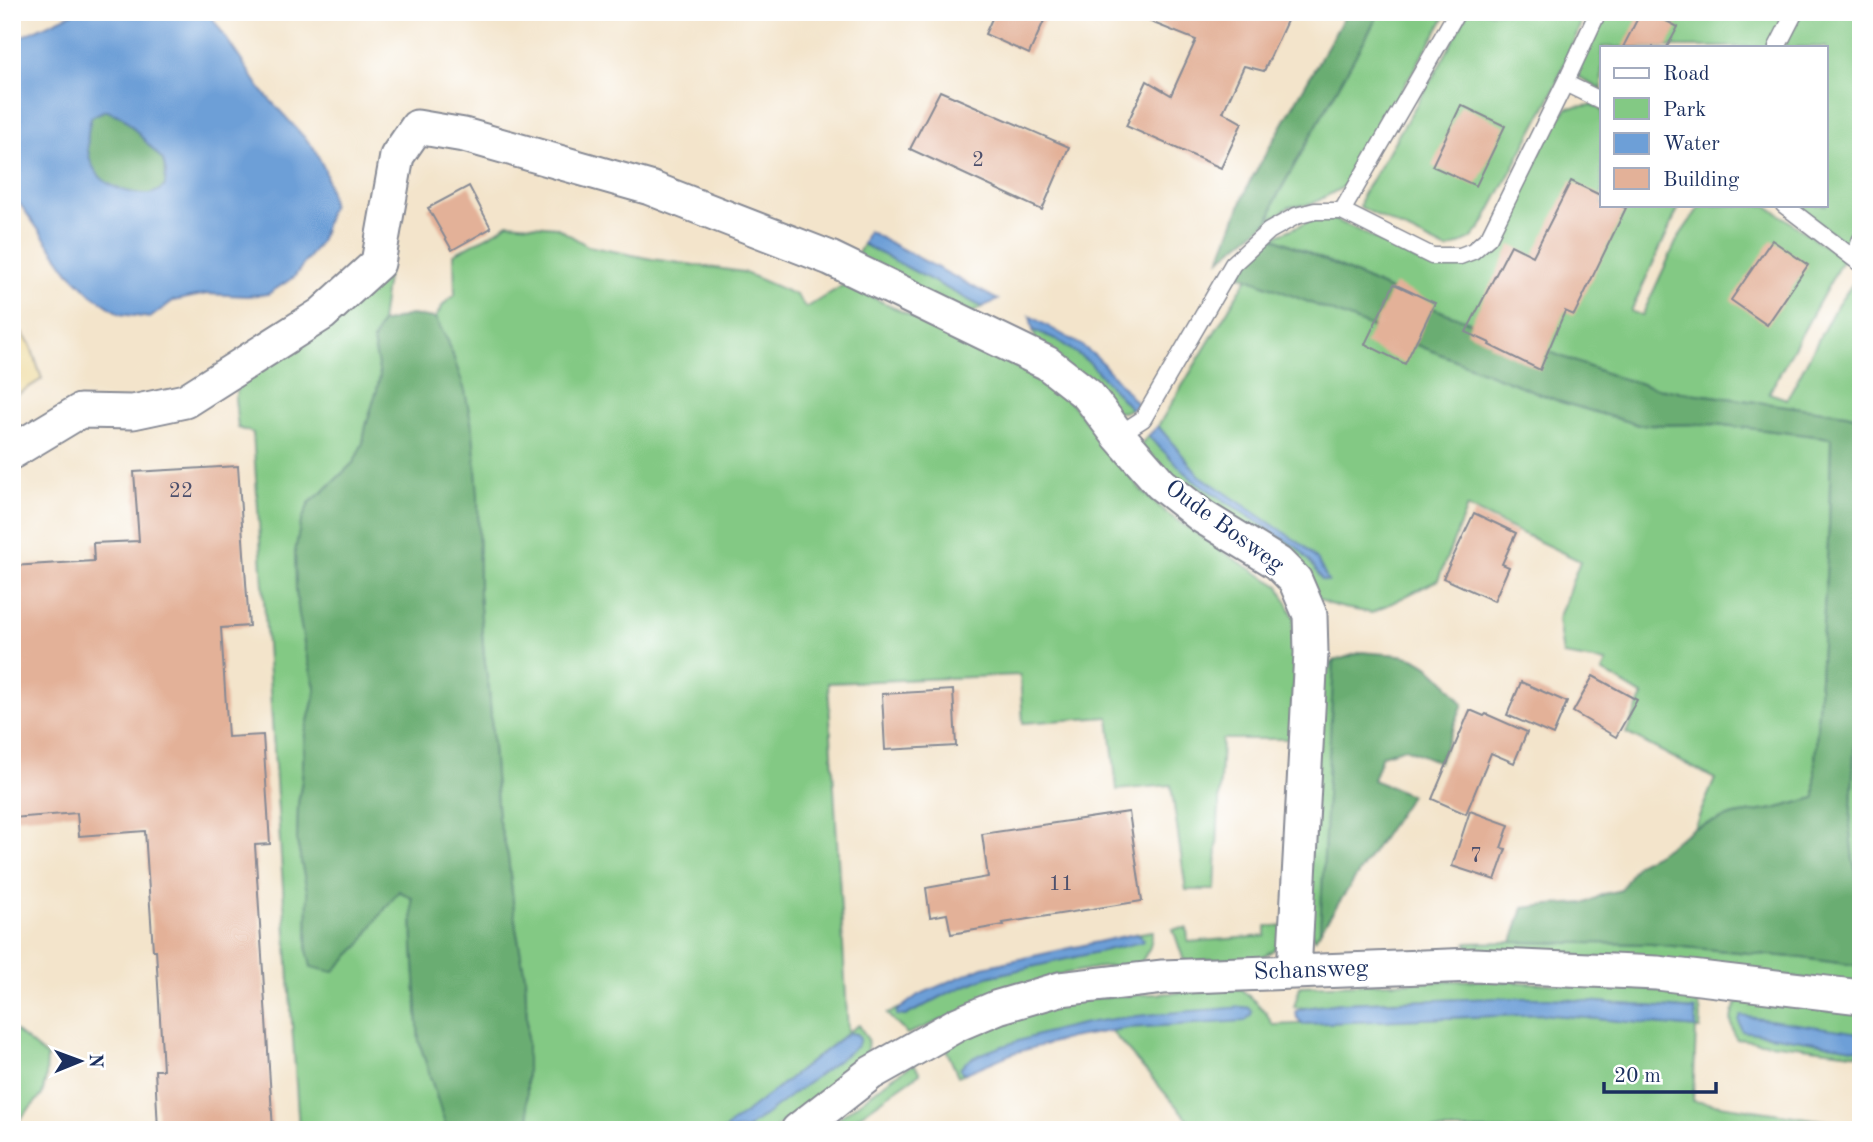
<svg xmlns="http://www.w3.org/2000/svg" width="1873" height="1142" viewBox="0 0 1873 1142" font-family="'Old Standard TT',serif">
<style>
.green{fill:#83c984;stroke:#4f7c71;stroke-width:2}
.forest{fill:#6aad72;stroke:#426e68;stroke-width:2}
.sand{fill:#eeda9e;stroke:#84847e;stroke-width:2}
.water{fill:#6d9fd7;stroke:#44679a;stroke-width:2;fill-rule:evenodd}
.building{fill:#e3b198}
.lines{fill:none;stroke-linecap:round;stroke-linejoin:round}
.lane-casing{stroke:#878a94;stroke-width:19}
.street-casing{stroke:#878a94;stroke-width:37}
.lane{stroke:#fff;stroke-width:16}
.street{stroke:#fff;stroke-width:33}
.labels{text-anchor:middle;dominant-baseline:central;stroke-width:5;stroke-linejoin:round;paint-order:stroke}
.number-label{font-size:21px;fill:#4d506c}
.street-label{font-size:24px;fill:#1b2f5e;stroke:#fff}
</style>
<rect width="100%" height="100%" fill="#fff"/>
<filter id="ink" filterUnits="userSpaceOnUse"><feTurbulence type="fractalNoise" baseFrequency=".0143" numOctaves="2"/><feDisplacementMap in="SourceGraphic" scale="14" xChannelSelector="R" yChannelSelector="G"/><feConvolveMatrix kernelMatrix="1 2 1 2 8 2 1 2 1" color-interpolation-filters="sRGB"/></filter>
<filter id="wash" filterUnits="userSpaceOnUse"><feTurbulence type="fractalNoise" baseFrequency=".00686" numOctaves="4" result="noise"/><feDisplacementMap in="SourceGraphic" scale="28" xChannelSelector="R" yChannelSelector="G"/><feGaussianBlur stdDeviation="1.57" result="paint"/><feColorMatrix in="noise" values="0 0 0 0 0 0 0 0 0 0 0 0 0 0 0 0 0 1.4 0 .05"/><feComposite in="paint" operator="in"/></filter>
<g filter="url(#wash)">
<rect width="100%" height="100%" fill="#f3e4cb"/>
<!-- green -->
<path class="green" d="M1380,12H1448L1345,186L1312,204L1289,207L1269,221L1275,200Z
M1468,12H1581L1580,26L1552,94L1482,226L1471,239L1447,250L1360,207L1362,196L1441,63Z
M1606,12H1789L1771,47H1602V90L1576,75L1586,48Z
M1802,12H1861V215L1847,244L1795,205H1826V47H1784Z
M1592,105L1602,110V205H1680L1631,311L1642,316L1678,238L1701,205H1766L1843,259L1769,393L1787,399L1834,310L1858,276L1861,278V418L1846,414L1661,389L1616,377L1419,303L1273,237L1312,220L1332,219L1352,227L1419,262L1461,265L1488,254L1506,226L1547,135L1567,108Z
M508,223L556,227L588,246L652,259L743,272L796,295L806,308L845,284L1045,381L1072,404L1141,490L1168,514L1228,555L1279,586L1298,626L1290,739H1222L1215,890H1186L1171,785L1117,790L1109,717L1023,723L1020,675L828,683L848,1032L859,1025L868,1040L866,1057L773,1130H745L793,1093L856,1034L847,1033L727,1128L726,1130H532L527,1104V1023L525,976L516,928L508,856L498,818L489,689L484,656L479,594L478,495L435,318L444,304L455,295L454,254L497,231Z
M863,244L982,307L970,314L855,259Z
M388,269L381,323L373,341L380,375L377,390L366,426L363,443L354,462L325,490L309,503L296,591L306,654L316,690L305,733L302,780L298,804L297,842L308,895L307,950L361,944L374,923L399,891L412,898L413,946L419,1041L447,1130H299L253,433L238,428L235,398L241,380Z
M1248,277L1561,402L1639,425L1715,424L1831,438L1829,525L1815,762V798L1774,809L1734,815L1694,828L1715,779L1626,733L1643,696L1602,671L1606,662L1563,655L1558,619L1580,561L1467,507L1438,580L1372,613L1344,608L1329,604L1320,599L1206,509L1139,446L1148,436L1194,480L1299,549L1314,567L1322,580L1318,561L1199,475L1158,426Z
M1033,330L1056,339L1090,363L1131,409L1123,412H1113L1038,349Z
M1861,619V885L1853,861L1850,830Z
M1334,661L1320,931L1315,939L1307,925L1318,675Z
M1266,926H1287C1280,943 1279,950 1260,957L1184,961L1173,929L1187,928L1188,942L1266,936Z
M1153,931L1150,947L1141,963L1096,968L1057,975L907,1034L887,1014L900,1008L897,1011L905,1016L950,992L987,977L1141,942L1140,935L1134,934Z
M1512,942L1651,944L1802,958L1861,966V983L1471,953L1466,943Z
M1474,980L1653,989L1690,992C1701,1007 1702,1011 1700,1029H1696L1693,1101L1861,1126V1130H1197L1111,1031L1127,1028L1170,1013L963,1064L961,1068L962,1072L966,1073L958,1076L945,1047L988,1027L1061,1004L1101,997L1241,989L1265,1011L1273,1025L1542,1014L1696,1028L1695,1010L1548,998L1387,1001L1341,1003L1305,1008L1294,1007L1300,986Z
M1741,999L1861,1015V1054L1736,1039C1730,1023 1728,1012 1741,999Z
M12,1028L47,1057L46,1078L42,1095L12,1128Z
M914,1064L920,1073L839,1130H823L893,1077Z"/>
<!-- forest -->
<path class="forest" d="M1347,12H1380L1275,200L1269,221L1220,259L1248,185Z
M105,110L123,117L163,160L166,172L165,186C152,196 145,196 129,192C89,184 82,153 91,117Z
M1273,237L1419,303L1616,377L1661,389L1846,414L1861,418V619L1850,830L1853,861L1861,885V966L1802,958L1651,944L1512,942L1523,908L1549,905L1586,903L1604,894L1621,890L1637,864L1655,855L1694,828L1734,815L1774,809L1815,798V762L1829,525L1831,438L1715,424L1639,425L1561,402L1240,275L1246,263Z
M410,315L435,318L448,341L465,391L473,431L478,495L479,594L484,656L489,689L498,818L508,856L516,928L525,976L527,1023V1104L532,1130H447L419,1041L413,946L412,898L399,891L374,923L361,944L333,972L311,967L307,950L308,895L297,842L298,804L302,780L305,733L316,690L306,654L299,615L296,591L295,552L300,525L309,503L325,490L354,462L363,443L366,426L377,390L380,375L373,341L381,323Z
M1362,652C1375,654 1402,653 1413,658C1434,666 1450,687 1463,704L1439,762L1405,748L1382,755L1373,780L1411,795L1320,931L1334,661Z"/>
<!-- sand -->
<path class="sand" d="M12,319L30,344L42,379L12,398Z"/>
<!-- water -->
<path class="water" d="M75,12H206L211,16L262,91L314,148L325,170L332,203L320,242L294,277L268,294L247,296L207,294L173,301L150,318L120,314L92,295L69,272L12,193V41ZM105,110L123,117L163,160L166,172L165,186C155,195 148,195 135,193C92,186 81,156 91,117Z
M868,231L998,300L982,307L863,244Z
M1030,316L1081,345L1098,358L1138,405L1131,409L1090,363L1056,339L1033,330Z
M1158,426L1199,475L1304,546L1318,561L1328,581L1322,580L1314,567L1299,549L1193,480L1148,436Z
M1134,934L1140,935L1143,940L1142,942L987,977L950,992L905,1016L897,1015V1011L918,995L983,967Z
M1500,998H1548L1695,1010L1696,1028L1542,1014L1303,1024L1297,1018L1296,1011L1305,1008L1341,1003Z
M1244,1007L1249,1008L1252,1011L1251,1015L1245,1021L1127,1028L1070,1038L1013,1053L966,1073L962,1072L960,1068C969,1057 985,1053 997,1048C1032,1036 1069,1025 1106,1020C1152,1013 1198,1011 1244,1007Z
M1741,1016L1861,1033V1049L1742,1031L1739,1021Z
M848,1033L856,1034L860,1039L857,1046L745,1130H726V1128Z"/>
<g id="blocks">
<!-- building -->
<path class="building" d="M995,12H1048L1029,54L985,34Z
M1131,12H1291L1264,71L1244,66L1223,112L1242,123L1221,168L1126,126L1147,81L1171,95L1196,40L1131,14Z
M1641,12H1649L1678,27L1667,47H1623Z
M940,91L1069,147L1042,210L910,149Z
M1461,105L1505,126L1476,186L1432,166Z
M1571,181L1602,196V205H1619L1626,208L1574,315L1565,311L1540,370L1489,345L1490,343L1466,332L1511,245L1533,256Z
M469,186L491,228L452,250L428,208Z
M1772,240L1808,265L1767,325L1731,300Z
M1394,284L1435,303L1405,364L1365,344Z
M238,466L249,626L221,628L228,737L263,735L270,844L255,845L273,1130H158L155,1070H163L156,950H153L145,831L79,836L77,813L12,818V566L94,561L93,543L139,541L134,472Z
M1474,513L1516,533L1502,564L1509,567L1494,601L1443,578Z
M1593,676L1637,700L1616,737L1573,712Z
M1521,682L1567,702L1553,735L1507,715Z
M953,690L956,746L885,750L882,694Z
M1470,710L1484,716L1486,714L1527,732L1514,763L1491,753L1466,814L1432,799Z
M1470,811L1509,825L1501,848L1506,849L1495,880L1452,866Z
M1129,812L1142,901L1003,923L1004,925L951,934L947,914L930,917L926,888L988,877L982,834Z"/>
</g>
</g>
<g filter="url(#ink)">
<use href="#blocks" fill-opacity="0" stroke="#878a94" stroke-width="2"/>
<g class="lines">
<defs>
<path id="lane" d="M1457,12L1342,211L1432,256H1460L1473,251L1489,237L1565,83L1602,101
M1777,47L1795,12
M1565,83L1598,12
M1784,205L1861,264
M1854,258L1861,239
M1118,435L1143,419L1233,264L1269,231L1296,216L1315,211H1342"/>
<path id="street" d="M12,452L80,411L133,412L185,401L322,314L378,263L397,156L417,127L464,135L650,188L830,258L1047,363L1088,395L1118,435L1161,484L1203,517L1278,563L1295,580L1310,615L1311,653L1294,972
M798,1130L871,1073L958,1024L998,1007L1060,989L1163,977L1474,965L1657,973L1861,997"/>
</defs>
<!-- lane casing -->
<use href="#lane" class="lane-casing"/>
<!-- street casing -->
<use href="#street" class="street-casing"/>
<!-- lane -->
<use href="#lane" class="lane"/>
<!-- street -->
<use href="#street" class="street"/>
</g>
</g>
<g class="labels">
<!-- number labels -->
<g class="number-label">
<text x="978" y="160">2</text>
<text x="181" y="491">22</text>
<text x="1476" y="856">7</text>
<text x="1061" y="884">11</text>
</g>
<!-- street labels -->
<g class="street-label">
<text transform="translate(1224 527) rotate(36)">Oude Bosweg</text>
<text transform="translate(1311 971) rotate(-2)">Schansweg</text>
</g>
</g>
<!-- margin -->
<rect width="1873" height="1142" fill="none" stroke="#fff" stroke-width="42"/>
<!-- legend -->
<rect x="1600" y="46" width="228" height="161" fill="#ffffff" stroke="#a4acbf" stroke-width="2"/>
<rect x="1614" y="68" width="35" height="10" fill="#ffffff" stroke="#a4acbf" stroke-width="2"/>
<text x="1663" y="80" font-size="21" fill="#1b2f5e">Road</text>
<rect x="1614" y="98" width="35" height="21" fill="#83c984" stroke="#a4acbf" stroke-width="2"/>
<text x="1663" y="116" font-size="21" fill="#1b2f5e">Park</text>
<rect x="1614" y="133" width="35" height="21" fill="#6d9fd7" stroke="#a4acbf" stroke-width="2"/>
<text x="1663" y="150" font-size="21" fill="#1b2f5e">Water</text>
<rect x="1614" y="168" width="35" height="21" fill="#e3b198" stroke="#a4acbf" stroke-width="2"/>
<text x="1663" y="186" font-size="21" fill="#1b2f5e">Building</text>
<!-- north arrow -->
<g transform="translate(80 1061) rotate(89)" stroke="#ffffff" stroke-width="5" paint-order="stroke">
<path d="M0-5L12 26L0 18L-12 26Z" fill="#1b2f5e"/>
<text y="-10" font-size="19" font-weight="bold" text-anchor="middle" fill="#1b2f5e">N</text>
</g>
<!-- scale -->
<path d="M1604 1082v10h112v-10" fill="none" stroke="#1b2f5e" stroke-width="3.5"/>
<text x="1614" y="1082" font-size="21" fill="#1b2f5e" stroke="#ffffff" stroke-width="5" paint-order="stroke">20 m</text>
</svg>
